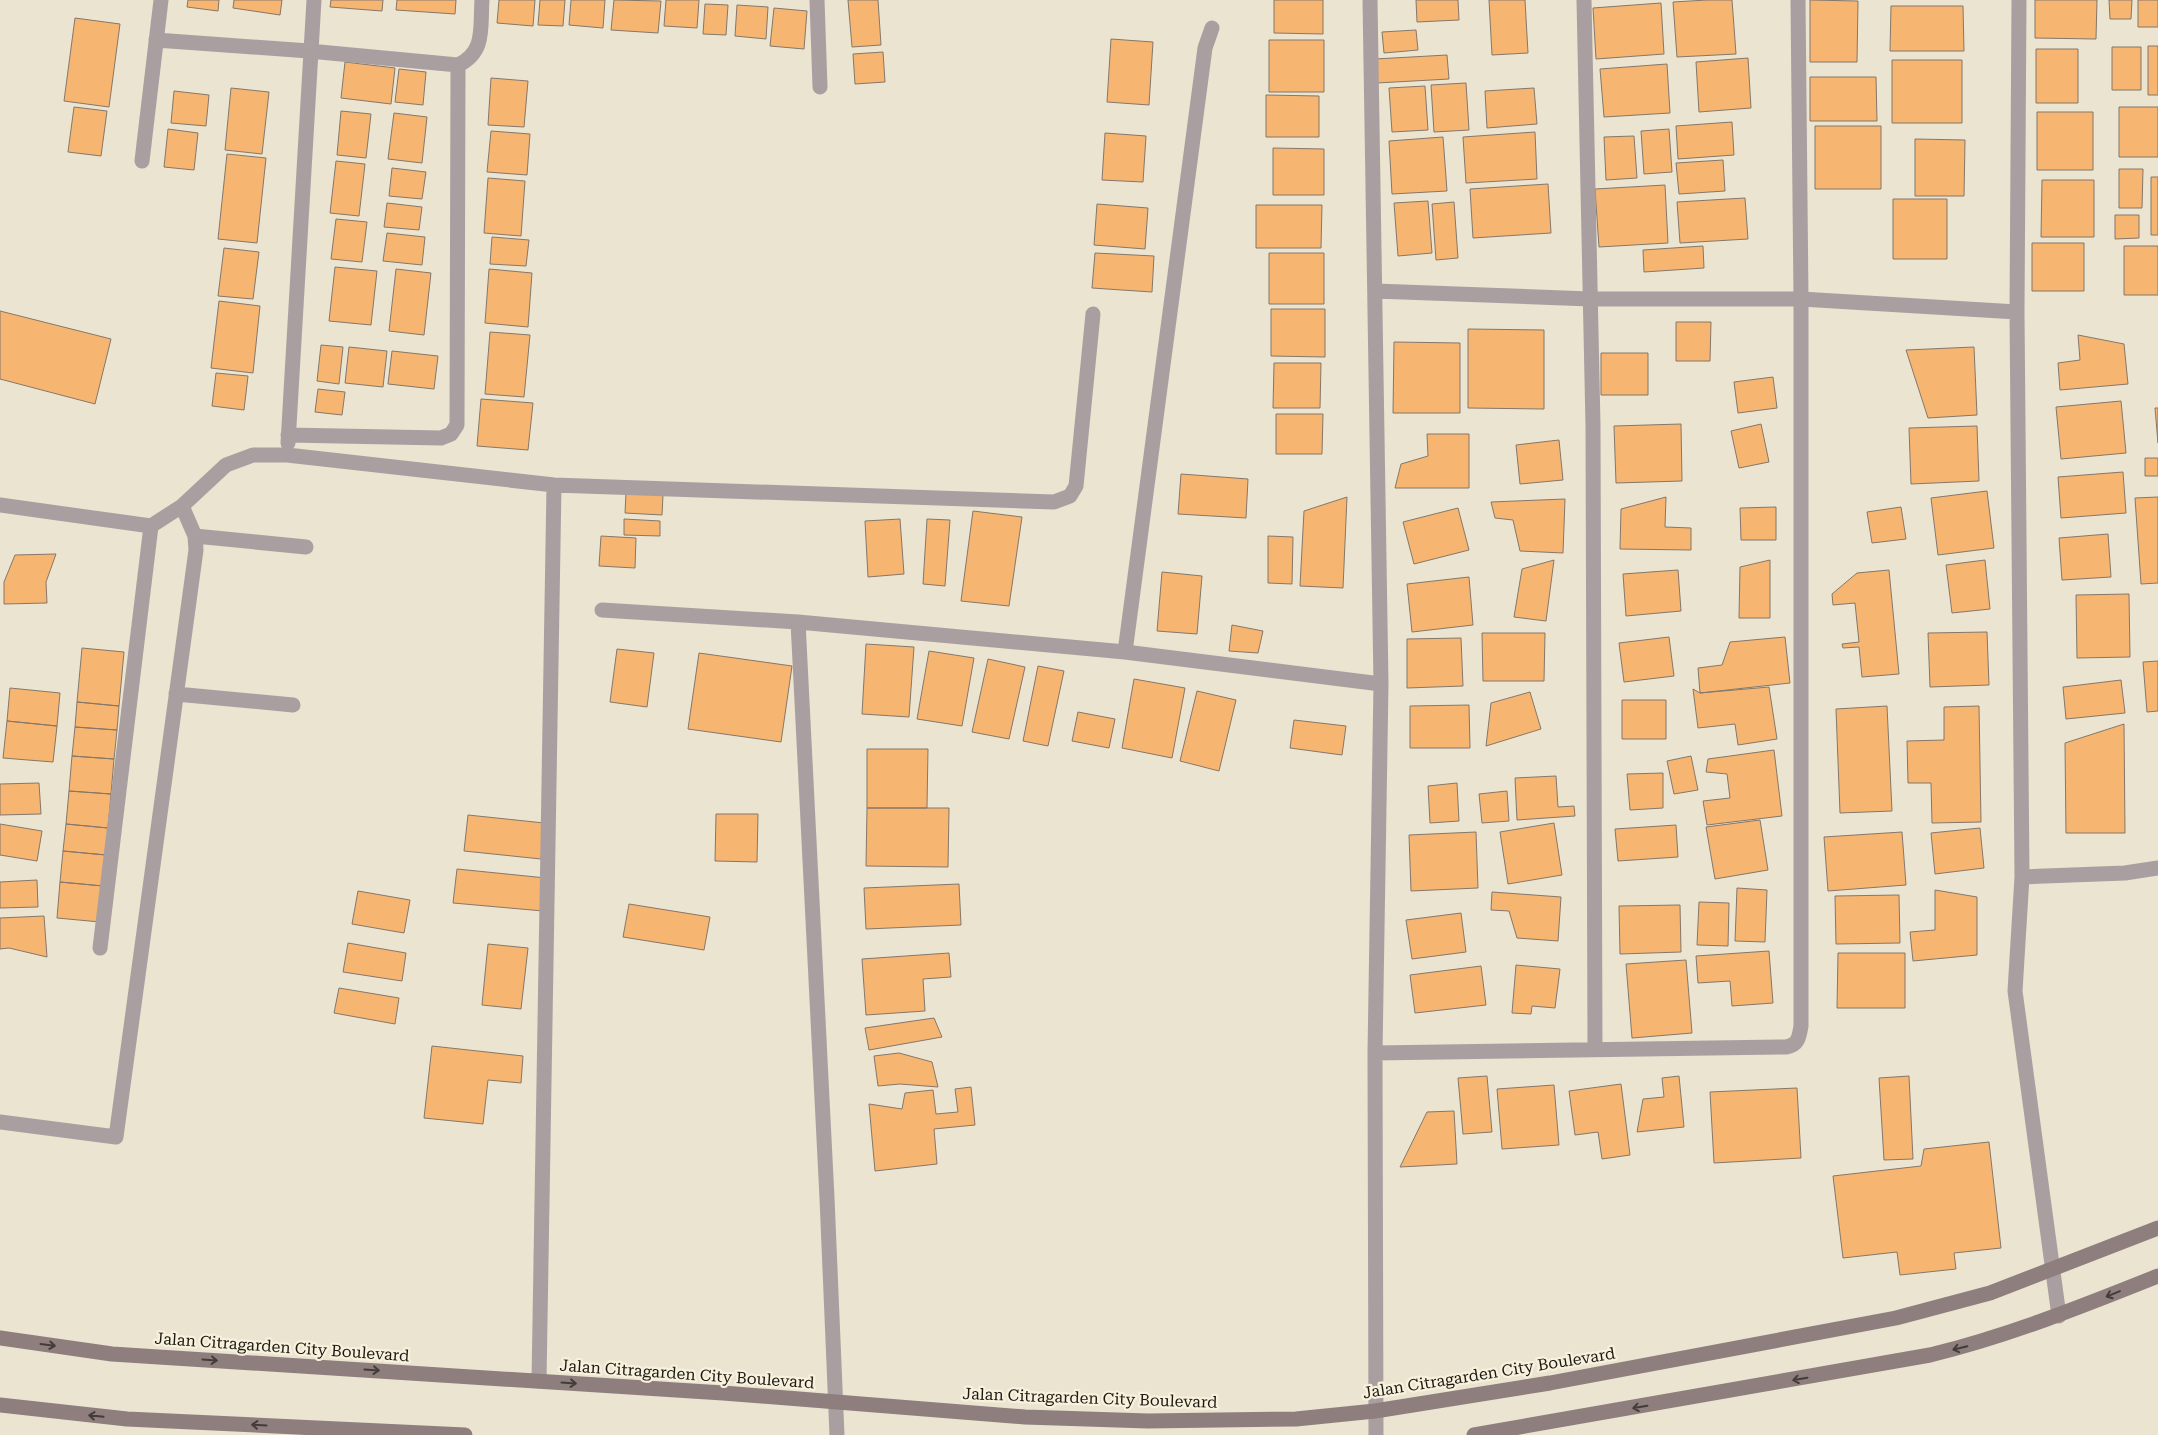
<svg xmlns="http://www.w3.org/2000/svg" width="2158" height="1435" viewBox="0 0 2158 1435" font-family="'Roboto Serif',serif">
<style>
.building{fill:#f6b571;stroke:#867769}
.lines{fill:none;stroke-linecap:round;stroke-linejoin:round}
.minor{stroke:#aa9fa0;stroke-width:15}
.secondary{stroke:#8e7e7e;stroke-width:15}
.oneway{stroke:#433c38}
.labels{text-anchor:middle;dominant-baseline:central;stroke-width:4.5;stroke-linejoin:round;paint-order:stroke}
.street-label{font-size:16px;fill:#1b1912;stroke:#f8f1dd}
</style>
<rect width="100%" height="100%" fill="#ebe4d0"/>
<!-- building -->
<path class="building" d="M188,0H219L218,11L187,7Z
M234,0H282L280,15L233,8Z
M331,0H383L382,11L330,7Z
M397,0H456L455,14L396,10Z
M499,0H535L533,26L497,23Z
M540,0H565L563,26L538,25Z
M571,0H605L603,28L569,25Z
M614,0L661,1L658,33L611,30Z
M666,0H699L697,28L664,26Z
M848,0H878L881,45L852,47Z
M1274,0H1323V34L1274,33Z
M1416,0H1458L1459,20L1417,22Z
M1489,0H1525L1528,53L1492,55Z
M1707,0H1732L1736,54L1677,57L1673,2Z
M1810,0L1858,1L1857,62H1810Z
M2035,0H2097L2096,39L2035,38Z
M2109,0H2132L2131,19H2110Z
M2138,0H2158V27H2138Z
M1661,3L1664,54L1596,59L1593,8Z
M705,4L728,5L726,35L703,34Z
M737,5L768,7L766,39L735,36Z
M1891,6H1963L1964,51H1890Z
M774,8L807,11L804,49L770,46Z
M75,18L120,24L109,107L64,101Z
M1416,30L1418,50L1384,53L1382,32Z
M1111,39L1153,42L1149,105L1107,102Z
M1269,40H1324V92H1269Z
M2148,46H2158V95H2148Z
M2112,47H2141V90H2112Z
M2036,49H2078V103H2036Z
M883,52L885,82L855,84L853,54Z
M1447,55L1449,79L1377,83L1375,59Z
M1748,58L1751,108L1699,112L1696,62Z
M1892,60H1962V123H1892Z
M345,62L395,68L391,104L341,98Z
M1667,64L1670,113L1604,117L1600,69Z
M399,69L426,72L423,105L395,102Z
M1810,77H1876L1877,121H1810Z
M491,78L528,81L524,127L488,125Z
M1466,83L1469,130L1434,132L1431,85Z
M1425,86L1428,130L1392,132L1389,88Z
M231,88L269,92L262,154L225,150Z
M1534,88L1537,124L1487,128L1485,91Z
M174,91L209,95L206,126L171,123Z
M1266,95L1319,96V137H1266Z
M74,107L107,111L101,156L68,152Z
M2119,107H2158V157H2119Z
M341,111L371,114L366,158L337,155Z
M2037,112H2093V170H2037Z
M394,113L427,117L422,163L388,159Z
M1732,122L1734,155L1678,159L1676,126Z
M1815,126H1881V189H1815Z
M168,129L198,133L194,170L164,167Z
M1669,129L1672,172L1644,174L1641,131Z
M491,131L530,134L527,175L487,172Z
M1535,132L1537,179L1466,183L1463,137Z
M1105,133L1146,136L1143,182L1102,180Z
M1634,136L1637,178L1606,180L1604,137Z
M1443,137L1447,191L1392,194L1389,141Z
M1915,139L1965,140L1964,196H1915Z
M1273,148L1324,149V195H1273Z
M227,154L266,158L257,243L218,239Z
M1723,160L1725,191L1679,194L1676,163Z
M336,161L365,164L359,216L330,213Z
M392,168L426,172L422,199L389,196Z
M2119,169H2143L2142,208H2119Z
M2151,177H2158V235H2151Z
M488,178L525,181L521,236L484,233Z
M2042,180H2094V237H2041Z
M1548,184L1551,233L1473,238L1470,189Z
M1665,185L1668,243L1599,247L1595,189Z
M1745,198L1748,239L1680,243L1677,202Z
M1893,199H1947V259H1893Z
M1428,201L1432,253L1398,256L1394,203Z
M1454,202L1458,258L1436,260L1432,204Z
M387,203L422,207L419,230L384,227Z
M1097,204L1148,208L1145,249L1094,245Z
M1256,205H1322L1321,248H1256Z
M2115,215H2139V238L2115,239Z
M336,219L367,222L362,262L331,259Z
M387,233L425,237L422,265L383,261Z
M492,237L529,240L526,266L490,264Z
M2032,243H2084V291H2032Z
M1703,246L1704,268L1644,272L1643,250Z
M2124,246H2158V295H2124Z
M224,248L259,252L253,299L218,296Z
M1095,253L1154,256L1152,292L1092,288Z
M1269,253H1324V304H1269Z
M335,267L377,271L371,325L329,321Z
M396,269L431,273L424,335L389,331Z
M489,269L532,273L528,327L485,323Z
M219,301L260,306L253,373L211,368Z
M1271,309H1325V357L1271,356Z
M0,311L111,339L95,404L0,379Z
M1676,322H1711L1710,361H1676Z
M1468,329L1544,330V409L1468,408Z
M490,332L530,335L524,397L485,394Z
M2078,335L2124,344L2128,384L2060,390L2058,363L2080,360Z
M1394,342L1460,343V413H1393Z
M321,345L343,347L339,384L317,381Z
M349,347L387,351L383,387L345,383Z
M1974,347L1977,415L1928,418L1906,350Z
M392,351L438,356L434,389L388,384Z
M1601,353H1648V395H1601Z
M1274,363H1321L1320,408H1273Z
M216,373L248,376L244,410L212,406Z
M1773,377L1777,408L1738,413L1734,382Z
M318,389L345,392L342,415L315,412Z
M481,399L533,403L528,450L477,446Z
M2121,401L2126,453L2061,459L2056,407Z
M2155,408H2158V443Z
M1276,414H1323L1322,454H1276Z
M1681,424L1682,481L1616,483L1614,426Z
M1761,424L1769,462L1739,468L1731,431Z
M1977,426L1979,481L1911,484L1909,428Z
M1427,434H1469V488H1395L1401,464L1428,456Z
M1559,440L1563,480L1520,484L1516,445Z
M2145,458H2158V476H2145Z
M2123,472L2126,513L2061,518L2058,477Z
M1181,474L1248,479L1246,518L1178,514Z
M1987,491L1994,548L1938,555L1931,498Z
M626,493L663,495L662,515L625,513Z
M1347,497L1343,588L1300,586L1304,511Z
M1666,497L1665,527L1691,528V550L1620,549L1621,509Z
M2158,497V583L2141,584L2135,498Z
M1565,499L1563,553L1520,551L1513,520L1495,518L1491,502Z
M1776,507V540H1741L1740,508Z
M1901,507L1906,539L1872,543L1867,512Z
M1458,508L1469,550L1414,564L1403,522Z
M973,511L1022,517L1009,606L961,601Z
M624,519L660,521V536L624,535Z
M900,519L904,574L868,577L865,521Z
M927,519L950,520L945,586L923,584Z
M2108,534L2111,577L2062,580L2059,538Z
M601,536L636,538L635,568L599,566Z
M1268,536L1293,537L1292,584L1268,583Z
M56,554L46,582L47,603L4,604V582L15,555Z
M1554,560L1546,621L1514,617L1522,569Z
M1770,560V618H1739L1740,567Z
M1985,560L1990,609L1952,613L1946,565Z
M1678,570L1681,611L1626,616L1623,574Z
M1889,570L1899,674L1862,677L1859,647L1843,648L1842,644L1859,642L1855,603L1833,605L1832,594L1857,573Z
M1162,572L1202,576L1197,634L1157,631Z
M1469,577L1473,625L1412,632L1407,584Z
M2129,594L2130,657L2077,658L2076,595Z
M1232,625L1263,631L1258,653L1229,651Z
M1987,632L1989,685L1930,687L1928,633Z
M1482,633H1545L1544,681H1483Z
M1669,637L1674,676L1624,682L1619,643Z
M1785,637L1790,683L1700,693L1698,668L1722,665L1730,642Z
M1461,638L1463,686L1407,688V639Z
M866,644L914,647L909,717L862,714Z
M82,648L124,652L119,706L77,702Z
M617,649L654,653L647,707L610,702Z
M929,651L974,658L962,726L917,719Z
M699,653L792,666L781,742L688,729Z
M988,659L1025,667L1009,739L972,732Z
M2158,661V711L2147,712L2143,662Z
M1038,666L1064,671L1048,746L1023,741Z
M1134,679L1185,688L1172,758L1122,748Z
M2121,680L2125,713L2066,719L2063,687Z
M1769,687L1777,739L1738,745L1735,724L1698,728L1693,689L1700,693Z
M10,688L60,693L57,726L7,721Z
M1197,691L1236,700L1219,771L1180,761Z
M1530,692L1541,729L1486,746L1491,703Z
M1622,700H1666V739H1622Z
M77,702L119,706L117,730L75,727Z
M1469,705L1470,748H1410V706Z
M1887,706L1892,811L1840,813L1836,709Z
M1979,706L1981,822L1932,823L1931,783H1908L1907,741L1944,740V707Z
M1078,712L1115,719L1109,748L1072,741Z
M1294,720L1346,726L1342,755L1290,748Z
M7,721L57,726L53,762L3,758Z
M2124,724L2125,833H2066L2065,743Z
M75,727L117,730L114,759L72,756Z
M867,749H928L927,808H867Z
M1774,750L1782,816L1707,825L1703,801L1730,798L1727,774L1706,772L1708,759Z
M72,756L114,759L111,794L69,791Z
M1691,756L1698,790L1674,794L1667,761Z
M1663,773V808L1630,810L1627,774Z
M1556,776L1558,807L1574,806L1575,816L1517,820L1515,778Z
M39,783L41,814L0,815V784Z
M1457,783L1459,821L1430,823L1428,786Z
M69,791L111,794L108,828L66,824Z
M1507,791L1509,821L1482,823L1479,794Z
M867,808H949L948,867L866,866Z
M716,814H758L757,862L715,861Z
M468,815L544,823L541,859L464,851Z
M1760,820L1768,870L1715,879L1706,827Z
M1554,823L1562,875L1508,884L1500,832Z
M0,824L42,831L37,861L0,855Z
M66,824L108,828L106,855L63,851Z
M1676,825L1678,857L1618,861L1615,829Z
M1980,828L1984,868L1935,874L1931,833Z
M1476,832L1478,888L1411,891L1409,835Z
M1902,832L1906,885L1828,891L1824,837Z
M63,851L106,855L103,886L60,882Z
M457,869L546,878L543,911L453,903Z
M37,880L38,907L0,908V882Z
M60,882L103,886L100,922L57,918Z
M959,884L961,925L866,929L864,888Z
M1737,888L1767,890L1765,942L1735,941Z
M1935,890L1977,897V955L1913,961L1910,932L1935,930Z
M358,891L410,900L404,933L352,924Z
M1492,892L1561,897L1558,941L1517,938L1509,911L1491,910Z
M1899,895L1900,943L1836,944L1835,896Z
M1699,902L1729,903L1728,946L1697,945Z
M629,904L710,917L704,950L623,937Z
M1680,905L1681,952L1620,954L1619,906Z
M1461,913L1466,952L1412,959L1406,920Z
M44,916L47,957L9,948L0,949V918Z
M348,943L406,953L402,981L343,972Z
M488,944L528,948L521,1009L482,1005Z
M1769,951L1773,1003L1732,1006L1730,981L1698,983L1696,956Z
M949,953L951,977L923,979L925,1011L866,1015L862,959Z
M1838,953H1905V1008H1837Z
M1686,960L1692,1033L1632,1038L1626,964Z
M1516,965L1560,969L1555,1008L1532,1006L1531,1014L1512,1013Z
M1481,966L1486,1005L1415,1013L1410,975Z
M339,988L399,998L395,1024L334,1013Z
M934,1018L942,1037L869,1050L865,1028Z
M432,1046L523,1056L521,1083L488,1080L483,1124L424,1118Z
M899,1053L932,1062L938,1087L900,1084L878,1086L874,1056Z
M1487,1076L1492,1132L1463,1134L1458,1078Z
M1679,1076L1684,1127L1637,1132L1643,1099L1664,1097L1662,1078Z
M1909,1076L1913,1159L1884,1160L1879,1078Z
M1621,1084L1630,1155L1602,1159L1598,1132L1575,1135L1569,1091Z
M1554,1085L1559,1145L1502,1149L1497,1089Z
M971,1087L975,1125L934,1129L937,1164L875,1171L869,1104L902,1109L905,1093L933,1090L936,1114L958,1112L955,1089Z
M1797,1088L1801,1158L1714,1163L1710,1092Z
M1454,1111L1457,1164L1400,1167L1427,1112Z
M1989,1142L2001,1248L1954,1253L1956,1269L1900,1275L1897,1252L1843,1258L1833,1176L1921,1166L1924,1149Z"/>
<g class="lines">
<!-- minor -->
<path class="minor" d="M817,0L820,87
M1370,0L1381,684L1375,1053L1376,1435
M1584,0L1593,426L1595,1048
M2019,0L2017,312L2022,877L2015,991L2059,1316
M156,40L309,51L458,65C486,52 480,27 482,0
M142,161L161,0
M1375,291L1590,299H1801L2017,312
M288,435L441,438L451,434L457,425L458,65
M288,443L314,0
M0,505L151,526L182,506L226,465L253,455H287L554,485L1054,502L1070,496L1076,486L1093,314
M195,536L306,547
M602,610L798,622L827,1198L837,1435
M798,622L1125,652L1381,684
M1125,652L1205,48L1212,28
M176,694L293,705
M2022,877L2125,873L2158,868
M100,948L151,526
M1375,1053L1786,1047C1798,1045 1799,1038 1801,1026V299L1798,0
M0,1122L116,1137L196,550L195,536L182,506
M539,1381L554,485"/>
<!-- secondary -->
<path class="secondary" d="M0,1338L112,1354L723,1393L1025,1417L1148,1421L1296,1419L1375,1411L1550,1383L1896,1318L1990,1293L2158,1228
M0,1405L127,1419L465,1435
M1474,1435L1930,1355C2008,1336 2083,1306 2158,1276"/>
</g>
<!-- one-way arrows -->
<defs><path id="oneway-shaft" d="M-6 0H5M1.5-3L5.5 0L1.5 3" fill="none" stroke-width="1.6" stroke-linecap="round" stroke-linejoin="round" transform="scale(1.25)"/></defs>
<g class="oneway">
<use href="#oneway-shaft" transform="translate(2113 1294) rotate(158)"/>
<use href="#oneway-shaft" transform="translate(48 1345) rotate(7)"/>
<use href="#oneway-shaft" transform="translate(1960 1348) rotate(166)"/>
<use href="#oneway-shaft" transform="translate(210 1360) rotate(4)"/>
<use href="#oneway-shaft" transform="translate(372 1370) rotate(4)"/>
<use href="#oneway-shaft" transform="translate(1800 1379) rotate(170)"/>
<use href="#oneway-shaft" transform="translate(569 1383) rotate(4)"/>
<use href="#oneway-shaft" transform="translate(1640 1407) rotate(170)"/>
<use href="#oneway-shaft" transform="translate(96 1416) rotate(-174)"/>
<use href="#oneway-shaft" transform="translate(259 1425) rotate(-177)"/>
</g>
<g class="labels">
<!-- street labels -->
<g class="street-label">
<text transform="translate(282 1347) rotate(4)">Jalan Citragarden City Boulevard</text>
<text transform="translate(1489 1373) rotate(-9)">Jalan Citragarden City Boulevard</text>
<text transform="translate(687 1374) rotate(4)">Jalan Citragarden City Boulevard</text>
<text transform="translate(1090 1398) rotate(2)">Jalan Citragarden City Boulevard</text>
</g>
</g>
</svg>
